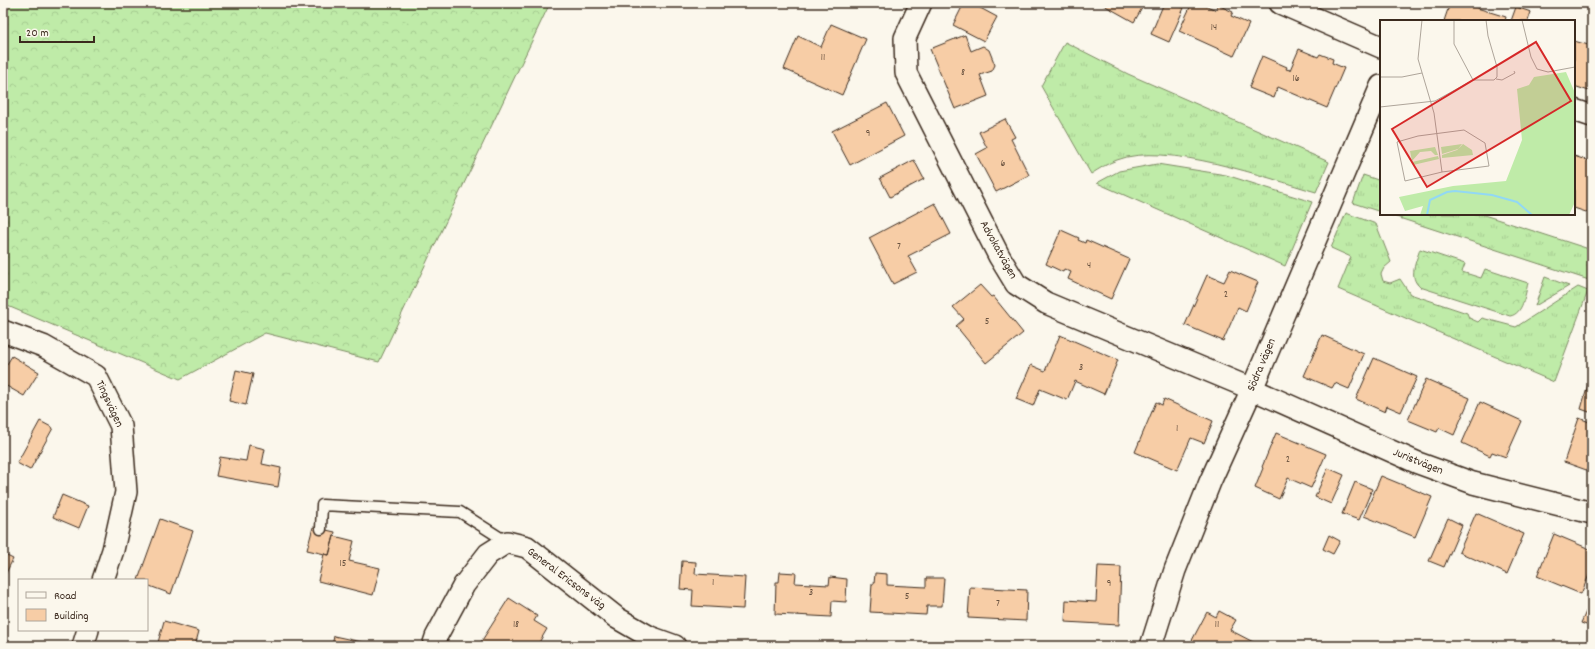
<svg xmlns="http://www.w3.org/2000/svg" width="1595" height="649" viewBox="0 0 1595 649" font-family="Dekko,sans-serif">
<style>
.grass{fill:url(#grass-tufts);stroke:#7d8a63}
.forest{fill:url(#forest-crowns);stroke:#7d8a63}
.building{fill:#f7cda6;stroke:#3b2a1e}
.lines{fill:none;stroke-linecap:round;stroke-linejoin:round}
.service-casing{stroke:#3b2a1e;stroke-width:13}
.minor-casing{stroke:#3b2a1e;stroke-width:24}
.service{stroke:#fbf7ec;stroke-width:10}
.minor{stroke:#fbf7ec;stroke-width:21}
.labels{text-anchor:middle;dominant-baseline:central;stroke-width:3;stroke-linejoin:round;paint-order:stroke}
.number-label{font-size:10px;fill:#6a5340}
.street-label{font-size:12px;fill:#3b2a1e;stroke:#fbf7ec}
.inset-river{fill:none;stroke:#92d8f4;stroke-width:2}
.inset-road{fill:none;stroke:#aea59a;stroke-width:1}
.view{fill:#d62828;fill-opacity:0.15;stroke:#d62828;stroke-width:2}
.inset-edge{fill:none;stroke:#3b2a1e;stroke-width:2}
</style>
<defs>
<pattern id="grass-tufts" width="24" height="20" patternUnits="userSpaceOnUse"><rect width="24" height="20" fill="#bfeba8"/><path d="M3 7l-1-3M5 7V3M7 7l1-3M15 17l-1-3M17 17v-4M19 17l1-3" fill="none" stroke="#a5ca90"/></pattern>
<pattern id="forest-crowns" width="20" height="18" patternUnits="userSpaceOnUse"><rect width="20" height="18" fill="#bfeba8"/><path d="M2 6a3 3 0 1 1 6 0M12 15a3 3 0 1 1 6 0" fill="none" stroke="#a5ca90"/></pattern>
</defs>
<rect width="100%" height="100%" fill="#fbf7ec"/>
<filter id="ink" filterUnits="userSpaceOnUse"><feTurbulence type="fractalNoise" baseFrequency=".025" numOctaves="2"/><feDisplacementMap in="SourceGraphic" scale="8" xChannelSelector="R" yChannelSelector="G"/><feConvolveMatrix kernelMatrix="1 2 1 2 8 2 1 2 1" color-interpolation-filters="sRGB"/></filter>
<g filter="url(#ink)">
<!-- grass -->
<path class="grass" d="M1065,42L1128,74L1329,162L1316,192C1267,178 1165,141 1117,160C1108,163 1099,169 1091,174L1041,86Z
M1157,164L1226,175L1312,202L1285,266L1097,183L1119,171Z
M1363,175L1381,181V212L1353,203Z
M1346,213L1376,224L1391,262L1384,268L1381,274L1383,281L1390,283L1400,279L1410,294L1467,313L1469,318L1478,322L1482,318L1516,327L1578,287L1588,291L1554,382L1338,289L1351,257L1331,248Z
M1387,214H1481L1592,250V281Z
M1545,277L1569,286L1535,306Z"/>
<!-- forest -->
<path class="forest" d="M3,3H550L379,362L265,333L180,379L3,304Z
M1420,249L1465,264L1462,272L1481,278L1485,269L1528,283C1525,295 1523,314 1510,316L1420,287C1408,277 1416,262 1420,249Z"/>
<!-- building -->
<path class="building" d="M964,3H971L997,17L984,41L953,25Z
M1100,3H1145L1134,22Z
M1164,3H1172L1184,8L1169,42L1151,34Z
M1192,3H1200L1216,10L1218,5L1233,12L1231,16L1249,24L1234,56L1179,31Z
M1450,3H1461L1506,17L1505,21H1444Z
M1516,7L1531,12L1528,21H1511Z
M831,24L866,39L842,95L784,69L798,36L821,47Z
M965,35L971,51L983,46L989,50L995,65L992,71L980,75L988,96L955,109L930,49Z
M1574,41L1592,46V92L1574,86Z
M1299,49L1318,57L1320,54L1333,59L1332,63L1344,68L1327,108L1278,87L1274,98L1249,88L1262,56L1287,67L1286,69L1290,70Z
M887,103L904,136L850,165L832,131Z
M1005,119L1015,137L1011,139L1029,175L996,192L976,154L987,148L979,132Z
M1574,156L1592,162V205L1589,213L1574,208Z
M914,160L924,179L890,197L880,178Z
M935,203L951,234L908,256L917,272L893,284L869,238Z
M1061,230L1079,238L1078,240L1085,243L1086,240L1129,259L1111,299L1068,279L1071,272L1064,269L1063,272L1046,264Z
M1230,270L1258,282L1246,311L1238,307L1223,341L1185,325L1207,275L1224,282Z
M980,285L991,297L993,296L1023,333L986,363L956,326L964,319L953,307Z
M1060,335L1118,360L1104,394L1075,381L1067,400L1040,389L1033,406L1016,399L1031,365L1045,371Z
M1322,335L1364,354L1349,389L1335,383L1332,388L1304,376Z
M12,356L39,372L24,396L3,384V361L7,364Z
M1374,358L1417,377L1401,412L1387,406L1385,412L1356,399Z
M236,370L253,374L246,405L229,401Z
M1592,371V413L1581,409Z
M1426,379L1470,398L1454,435L1439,428L1437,432L1408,420Z
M1164,399L1213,421L1204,443L1191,438L1177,470L1135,452L1156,402L1162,405Z
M1480,402L1522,421L1506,457L1492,452L1490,456L1462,443Z
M1579,418L1592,423V472L1564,462Z
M40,421L53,428L30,470L17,463Z
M1276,433L1326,454L1311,488L1288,478L1279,499L1255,488L1263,468L1262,467Z
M249,445L265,449L262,464L281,468L278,487L216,476L220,457L246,461Z
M1328,468L1344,475L1331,504L1315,497Z
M1381,476L1432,497L1415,537L1364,516Z
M1355,482L1372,489L1359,520L1342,514Z
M62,495L88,506L79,528L53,517Z
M1476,513L1524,534L1507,574L1459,552Z
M1448,518L1462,525L1444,567L1429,561Z
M160,519L193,531L171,594L147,585V580H138Z
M313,527L335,532L329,555L307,550Z
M1554,534L1592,550V568L1581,594L1537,576Z
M1329,535L1340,541L1333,554L1323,549Z
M334,536L354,541L349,561L380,568L373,595L318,581L324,554L329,555Z
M3,538L7,540L3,549Z
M3,554L13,559L3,579Z
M682,561L696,562L695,574L745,577L743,609L692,606L693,590L680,589Z
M1098,566L1121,567L1119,625L1065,622L1066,600L1096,602Z
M780,572L796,573L795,583L829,585L830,577L847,579L846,602L832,601L831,617L775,614L776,582H779Z
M875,573L887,574V585L926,587V578H944L942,606H927L926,615L870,612L872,584H874Z
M970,587L1027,590L1026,621L968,618Z
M509,598L537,616L534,621L547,629L537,646H481L479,645Z
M1592,598V627L1581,623Z
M1219,611L1236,620L1230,630L1257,644L1256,646H1189L1207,612L1216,617Z
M164,621L199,631L195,646H157Z
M334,636L380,646H332Z"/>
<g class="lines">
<defs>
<path id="service" d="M321,529L322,505L460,512L507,542"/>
<path id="minor" d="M921,3L905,38L906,73L999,256L1016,284L1046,303L1252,389L1418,463L1473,483L1592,513
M1280,3L1381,47
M1574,110L1592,116
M3,331L43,346L96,376L121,426L126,492L113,550L103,580
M83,646L88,630
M433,646L436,637L464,585L488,554L507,542L527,547L617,618L650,637L675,646
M1151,646L1175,570L1210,482L1252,389L1381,86"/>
</defs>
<!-- service casing -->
<use href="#service" class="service-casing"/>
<!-- minor casing -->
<use href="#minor" class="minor-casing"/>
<!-- service -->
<use href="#service" class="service"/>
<!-- minor -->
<use href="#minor" class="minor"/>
</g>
</g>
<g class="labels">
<!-- number labels -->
<g class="number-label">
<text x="1214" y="28">14</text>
<text x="823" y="58">11</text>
<text x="963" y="73">8</text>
<text x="1296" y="79">16</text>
<text x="868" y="134">9</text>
<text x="1003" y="164">6</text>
<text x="899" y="247">7</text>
<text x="1089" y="266">4</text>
<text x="1226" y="295">2</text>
<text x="987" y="322">5</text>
<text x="1081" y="368">3</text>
<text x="1177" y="429">1</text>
<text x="1288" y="460">2</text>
<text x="343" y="564">15</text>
<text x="713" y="583">1</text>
<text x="1109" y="584">9</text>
<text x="811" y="593">3</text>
<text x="907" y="597">5</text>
<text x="998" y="604">7</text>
<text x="516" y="625">18</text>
<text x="1217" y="625">11</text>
</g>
<!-- street labels -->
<g class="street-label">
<text transform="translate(998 250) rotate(61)">Advokatvägen</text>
<text transform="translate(1262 365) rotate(-67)">Södra vägen</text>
<text transform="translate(109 404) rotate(65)">Tingsvägen</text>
<text transform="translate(1418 462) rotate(22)">Juristvägen</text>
<text transform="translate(566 579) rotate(37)">General Ericsons väg</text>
</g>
</g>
<!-- overview -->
<g transform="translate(1380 20)">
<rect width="195" height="195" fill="#fbf7ec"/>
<path d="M82,124L78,129L62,134L61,127ZM83,124L92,130L93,135L62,138V135L77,130ZM55,127L58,135H55L51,131L40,132L32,141L30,131ZM58,136L59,139L33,145L32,142Z" fill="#bfeba8"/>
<path d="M186,52L195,73V182L189,195H40L43,186L25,191L19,177L73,166L126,161L142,120L137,69L149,65L154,57Z" fill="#bfeba8"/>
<path class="inset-river" d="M47,195L50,180L67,172L75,171L112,175L137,182L152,195"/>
<path class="inset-road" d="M42,0L38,39L54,93L62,152M74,0V24L93,60H114L117,57V47L108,16L106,0M142,0L151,37L157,49L168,52L195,47M0,57H22L42,53M116,59L122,60L135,53L134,51M0,87L55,81L93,60M84,110L105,123L109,146L62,152L25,161L17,122L38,116Z"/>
<path class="view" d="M156,22L191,81L47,167L12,109Z"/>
<rect width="195" height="195" class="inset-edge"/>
</g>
<!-- margin -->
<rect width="1595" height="649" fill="none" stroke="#fbf7ec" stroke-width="16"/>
<rect x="8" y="8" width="1579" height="633" fill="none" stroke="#3b2a1e" stroke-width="1.5" filter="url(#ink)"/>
<!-- legend -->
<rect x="18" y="579" width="130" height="52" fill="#fbf7ec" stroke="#aea59a"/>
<rect x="26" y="592" width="20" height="6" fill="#fbf7ec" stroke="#aea59a"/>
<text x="54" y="599" font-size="12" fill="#3b2a1e">Road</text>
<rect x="26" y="609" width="20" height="12" fill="#f7cda6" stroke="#aea59a"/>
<text x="54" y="619" font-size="12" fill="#3b2a1e">Building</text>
<!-- scale -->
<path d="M20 36v6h74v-6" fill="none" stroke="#3b2a1e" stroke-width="2"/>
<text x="26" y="36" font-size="12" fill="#3b2a1e" stroke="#fbf7ec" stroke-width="3" paint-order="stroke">20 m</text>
</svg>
